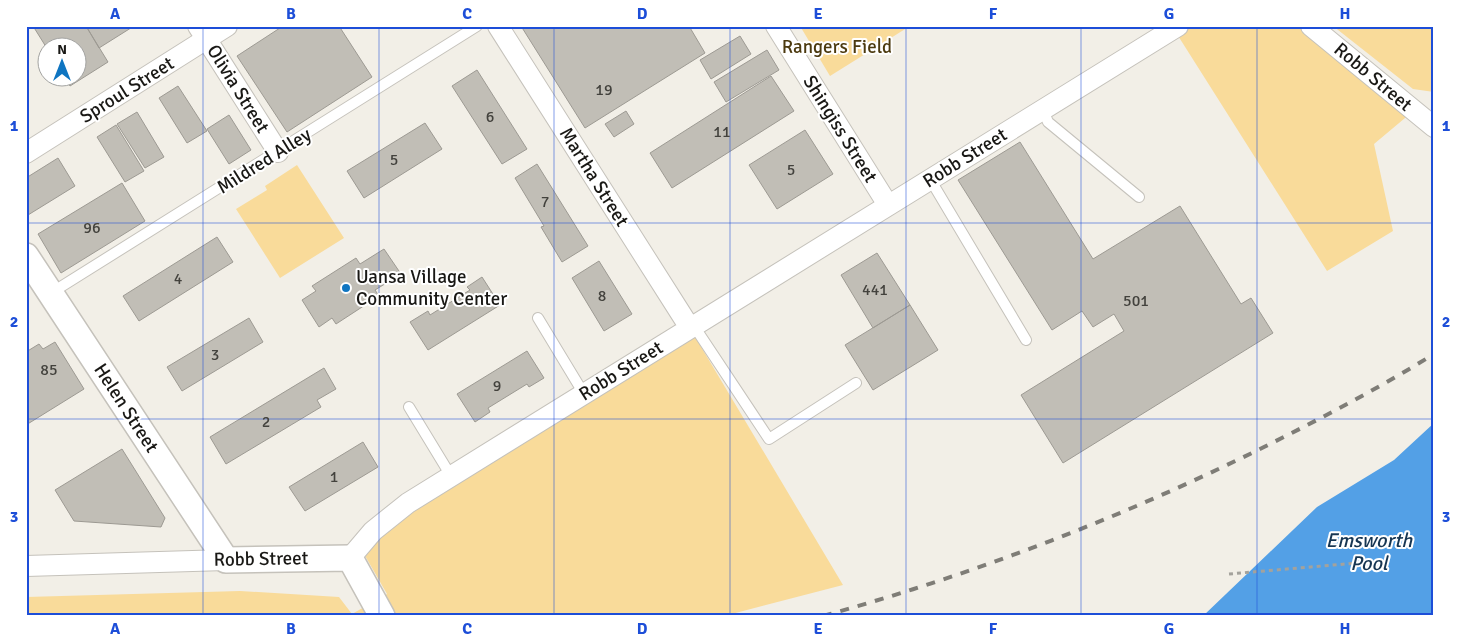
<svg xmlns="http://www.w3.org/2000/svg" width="1460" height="642" viewBox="0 0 1460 642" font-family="Signika,sans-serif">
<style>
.green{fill:#f9db9a}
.water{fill:#53a0e6}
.building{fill:#c1beb6;stroke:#9d9a93}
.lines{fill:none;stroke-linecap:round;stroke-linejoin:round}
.service-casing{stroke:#c5c2bb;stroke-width:12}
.minor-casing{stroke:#c5c2bb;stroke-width:22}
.tertiary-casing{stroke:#c5c2bb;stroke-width:28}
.path{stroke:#a4a29c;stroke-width:3;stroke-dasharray:4 4;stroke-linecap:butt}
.service{stroke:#fff;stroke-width:10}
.minor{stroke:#fff;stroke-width:20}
.tertiary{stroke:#fff;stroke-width:25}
.rail{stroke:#7f7d77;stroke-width:4;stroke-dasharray:9 9;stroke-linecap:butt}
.grid{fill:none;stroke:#1d4ed8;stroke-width:1;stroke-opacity:0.55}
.poi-dot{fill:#0f75c1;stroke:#fff;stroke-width:2}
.labels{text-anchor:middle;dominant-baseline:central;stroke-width:4;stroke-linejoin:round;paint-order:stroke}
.number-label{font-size:16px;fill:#43423d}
.park-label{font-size:19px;fill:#4c3a0f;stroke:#fff}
.street-label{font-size:19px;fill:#191815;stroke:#fff}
.poi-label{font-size:19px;fill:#191815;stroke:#fff;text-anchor:start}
.water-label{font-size:20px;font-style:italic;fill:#163653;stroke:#fff}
.neatline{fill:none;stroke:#1d4ed8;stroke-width:2}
.grid-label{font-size:16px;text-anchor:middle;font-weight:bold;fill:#1d4ed8}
</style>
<rect width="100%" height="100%" fill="#f2efe7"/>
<!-- green -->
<path class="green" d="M800,26H910L830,76Z
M1182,26H1306L1411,113L1374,144L1393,231L1327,271L1175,31Z
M1333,26H1434V92L1413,89Z
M297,165L344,238L280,278L236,209L267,190L265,186Z
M691,330L843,585L724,616H26V597L240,591L339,597L352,614L387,594L360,547L373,531Z"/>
<!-- water -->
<path class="water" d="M1434,423V616H1203L1317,507L1394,460Z"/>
<!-- building -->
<path class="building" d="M33,26H86L108,62L70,86L65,78H78V48H48V50Z
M86,26H134L99,48Z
M283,26H339L372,77L287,132L237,56Z
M521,26H689L705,53L585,128Z
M740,36L751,54L711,79L700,60Z
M767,50L779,70L726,102L714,82Z
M477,70L527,149L502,164L452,86Z
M771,76L794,111L672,188L650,153Z
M178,86L207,131L187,143L159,98Z
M626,111L634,124L614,137L605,124Z
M137,112L164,157L145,168L117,124Z
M229,115L251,150L229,164L207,129Z
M425,123L442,149L364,198L347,171Z
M116,125L144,171L125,182L97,137Z
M805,130L833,174L777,209L749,165Z
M1020,142L1093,259L1180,206L1241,304L1251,298L1273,333L1063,463L1021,395L1124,331L1114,314L1093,327L1082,311L1052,330L958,180Z
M58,158L75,186L28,215L26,212V178Z
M537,164L588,246L562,262L541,227L544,226L515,178Z
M122,183L145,221L61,273L38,234Z
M217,237L233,262L139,321L123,296Z
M384,249L401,274L375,290L379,296L336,324L332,318L319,327L302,300L316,291L312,286L356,258L360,264Z
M877,253L910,305L873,328L841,275Z
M599,261L632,314L604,331L572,278Z
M482,277L500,305L428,350L410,322L428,311L430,315L470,290L467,287Z
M910,305L938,350L873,390L845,345Z
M249,318L263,342L182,391L167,367Z
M55,342L84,389L26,425V352L39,344L43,349Z
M527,351L544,378L529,387L527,384L488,408L490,412L475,422L457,394Z
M324,368L336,389L317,400L321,407L226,464L210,437Z
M363,442L378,467L305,511L289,487Z
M122,449L165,518L161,527L74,521L55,490Z"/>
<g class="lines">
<defs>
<path id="service" d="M1043,110L1048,122L1139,197
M930,179L1026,340
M51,293L477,26
M538,318L584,394
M694,326L769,439L856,383
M409,407L451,476"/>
<path id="minor" d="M198,26L278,152
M498,26L690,328
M776,26L888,205
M1311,26L1434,127
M26,153L227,26
M350,558L373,531L408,503L1178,26
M26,566L226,560"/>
<path id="tertiary" d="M26,256L226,560L350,558L382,616"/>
</defs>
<!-- service casing -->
<use href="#service" class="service-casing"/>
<!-- minor casing -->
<use href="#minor" class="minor-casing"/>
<!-- tertiary casing -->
<use href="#tertiary" class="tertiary-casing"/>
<!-- path -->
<path class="path" d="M1229,574L1357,563"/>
<!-- service -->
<use href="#service" class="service"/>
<!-- minor -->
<use href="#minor" class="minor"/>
<!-- tertiary -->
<use href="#tertiary" class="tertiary"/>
<!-- rail -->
<path class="rail" d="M823,616C975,574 1123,517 1264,447C1322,418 1379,388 1434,354"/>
</g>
<!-- grid -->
<path class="grid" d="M203,26V616M379,26V616M554,26V616M730,26V616M906,26V616M1081,26V616M1257,26V616M26,223H1434M26,419H1434"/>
<!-- markers -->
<circle class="poi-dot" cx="346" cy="288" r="5"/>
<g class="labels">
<!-- number labels -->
<g class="number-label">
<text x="604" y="90">19</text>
<text x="490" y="117">6</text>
<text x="722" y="132">11</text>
<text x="394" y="160">5</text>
<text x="791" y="170">5</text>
<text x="545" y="202">7</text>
<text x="92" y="228">96</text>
<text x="178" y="279">4</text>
<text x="875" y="290">441</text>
<text x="602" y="296">8</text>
<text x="1136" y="301">501</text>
<text x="215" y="355">3</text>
<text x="49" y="370">85</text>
<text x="497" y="386">9</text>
<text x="266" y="422">2</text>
<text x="334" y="477">1</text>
</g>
<!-- park labels -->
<g class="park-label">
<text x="837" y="47">Rangers Field</text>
</g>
<!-- street labels -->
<g class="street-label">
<text transform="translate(1373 77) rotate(40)">Robb Street</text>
<text transform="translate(238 89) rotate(58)">Olivia Street</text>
<text transform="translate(127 90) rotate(-32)">Sproul Street</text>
<text transform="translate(840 129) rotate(58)">Shingiss Street</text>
<text transform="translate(965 158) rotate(-32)">Robb Street</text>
<text transform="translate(264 161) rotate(-32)">Mildred Alley</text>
<text transform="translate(594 177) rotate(58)">Martha Street</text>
<text transform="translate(621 371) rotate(-32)">Robb Street</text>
<text transform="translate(126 408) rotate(57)">Helen Street</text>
<text transform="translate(261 559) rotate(-1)">Robb Street</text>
</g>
<!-- poi labels -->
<g class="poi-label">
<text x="356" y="277">Uansa Village<tspan x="356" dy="22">Community Center</tspan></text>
</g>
<!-- water labels -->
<g class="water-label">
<text x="1369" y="540">Emsworth<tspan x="1369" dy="23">Pool</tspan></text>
</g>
</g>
<!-- border -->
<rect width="1460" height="642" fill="none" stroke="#ffffff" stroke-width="55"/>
<!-- north arrow -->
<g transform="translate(62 62)"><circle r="24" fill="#ffffff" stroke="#a3a3a1"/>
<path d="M0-4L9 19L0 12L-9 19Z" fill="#0f75c1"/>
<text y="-8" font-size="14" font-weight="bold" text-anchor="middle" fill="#191815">N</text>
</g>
<rect x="28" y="28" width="1404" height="586" class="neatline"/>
<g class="grid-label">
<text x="115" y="19">A</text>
<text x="291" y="19">B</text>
<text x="467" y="19">C</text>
<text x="642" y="19">D</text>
<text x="818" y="19">E</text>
<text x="993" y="19">F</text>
<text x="1169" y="19">G</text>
<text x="1345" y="19">H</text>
<text x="14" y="131">1</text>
<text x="1446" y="131">1</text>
<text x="14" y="327">2</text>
<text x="1446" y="327">2</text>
<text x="14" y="522">3</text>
<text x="1446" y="522">3</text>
<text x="115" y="634">A</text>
<text x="291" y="634">B</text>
<text x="467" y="634">C</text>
<text x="642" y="634">D</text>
<text x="818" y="634">E</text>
<text x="993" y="634">F</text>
<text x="1169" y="634">G</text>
<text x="1345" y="634">H</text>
</g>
</svg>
